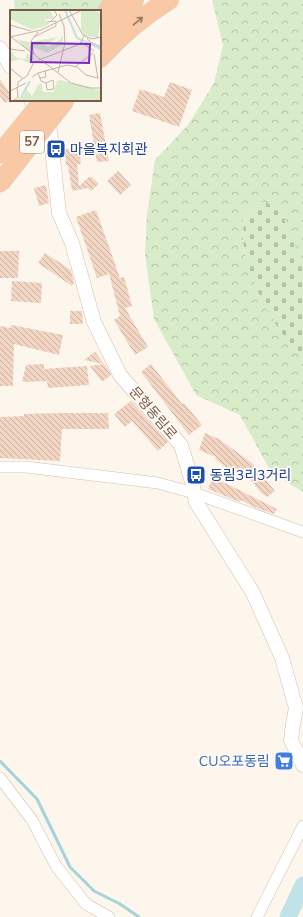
<svg xmlns="http://www.w3.org/2000/svg" width="303" height="917" viewBox="0 0 303 917" font-family="'Nunito Sans','Noto Sans KR',sans-serif">
<style>
.forest{fill:url(#forest-crowns)}
.cemetery{fill:url(#cemetery-stones)}
.lines{fill:none;stroke-linecap:round;stroke-linejoin:round}
.stream{stroke:#a5d3da;stroke-width:3}
.river{stroke:#bfe3e8;stroke-width:17}
.building{fill:url(#building-back-hatch)}
.minor-casing{stroke:#d1beb0;stroke-width:12}
.tertiary-casing{stroke:#d1beb0;stroke-width:15}
.trunk-casing{stroke:#dad1cd;stroke-width:20}
.minor{stroke:#fff;stroke-width:11}
.tertiary{stroke:#fff;stroke-width:14}
.trunk{stroke:#f9c8a4;stroke-width:19}
.trunk-bridge-casing{stroke:#dad1cd;stroke-width:20;stroke-linecap:butt}
.trunk-bridge{stroke:#f9c8a4;stroke-width:19}
.oneway{stroke:#9a7763}
.labels{text-anchor:middle;dominant-baseline:central;stroke-width:3.5;stroke-linejoin:round;paint-order:stroke}
.shield{fill:#fffaf3;stroke:#a28b7f;stroke-width:1}
.shield-label{font-size:13px;font-weight:bold;fill:#7a5c4d}
.transit-label{font-size:14px;fill:#164399;stroke:#fffaf3;text-anchor:start}
.street-label{font-size:14px;fill:#7a5c4d;stroke:#fffaf3}
.shop-label{font-size:14px;fill:#366cbe;stroke:#fffaf3;text-anchor:end}
.inset-river{fill:none;stroke:#bfe3e8;stroke-width:2}
.inset-road{fill:none;stroke:#c5b3a7;stroke-width:1}
.view{fill:#7b2cbf;fill-opacity:0.15;stroke:#7b2cbf;stroke-width:2}
.inset-edge{fill:none;stroke:#7a5c4d;stroke-width:2}
</style>
<defs>
<pattern id="forest-crowns" width="20" height="18" patternUnits="userSpaceOnUse"><rect width="20" height="18" fill="#d8ecc9"/><path d="M2 6a3 3 0 1 1 6 0M12 15a3 3 0 1 1 6 0" fill="none" stroke="#b4c2a5"/></pattern>
<pattern id="cemetery-stones" width="16" height="16" patternUnits="userSpaceOnUse"><rect width="16" height="16" fill="#d8ecc9"/><path d="M2 7V4a2 2 0 0 1 4 0v3zM10 15v-3a2 2 0 0 1 4 0v3z" fill="#b4c2a5"/></pattern>
<pattern id="building-back-hatch" width="6" height="6" patternUnits="userSpaceOnUse"><rect width="6" height="6" fill="#f3d5c3"/><path d="M-1 5l2 2M0 0l6 6M5-1l2 2" fill="none" stroke="#cab0a1"/></pattern>
</defs>
<rect width="100%" height="100%" fill="#fdf6ec"/>
<!-- forest -->
<path class="forest" d="M14,0H118L100,57V11H15Z
M212,0H303V271L262,202L243,217C244,229 242,243 245,254C255,294 276,328 303,359V492L271,472L240,415L196,395L154,319L145,254L147,214L155,160L188,125L214,83L223,45Z"/>
<!-- cemetery -->
<path class="cemetery" d="M262,202L277,206L292,235L303,271V359C276,329 254,294 245,254C242,242 244,229 243,217Z"/>
<g class="lines">
<!-- stream -->
<path class="stream" d="M0,761L37,799L70,867L94,891L120,904L139,917"/>
<!-- river -->
<path class="river" d="M288,917L303,885"/>
</g>
<!-- building -->
<path class="building" d="M0,79L11,95V99L5,103L0,96Z
M170,82L192,90L179,127L132,111L140,89L164,97Z
M100,113L109,161L97,162L89,115Z
M79,148L81,164H77L79,186L89,177H92L99,184L91,191L88,188L72,191L68,165H66L65,149Z
M118,171L131,185L120,195L107,181Z
M46,185L49,203L39,206L34,188Z
M96,210L120,278L124,277L132,306L125,308L148,347L135,355L114,320L120,316L109,274L97,278L76,217Z
M0,251H19L18,278H0Z
M45,253L71,270L74,283L72,286L38,263Z
M12,281L42,283L41,303L11,301Z
M70,311H82L83,324H70Z
M11,325L63,335L59,355L14,344L13,386H0V326L11,328Z
M95,352L107,368L111,375L102,382L90,366L104,364L84,360Z
M44,364V369L87,366L89,385L48,388L47,381L22,382L26,365Z
M151,364L182,404L184,403L202,425L189,435L141,372Z
M131,401L168,442L158,451L132,421L125,427L114,414Z
M62,413H108L109,429H62L60,461L0,458V417L24,416V414Z
M205,433L219,439L252,463L275,491L267,497L261,493L240,467L235,474L215,459L216,457L199,450Z
M213,477L277,509L274,514L254,507L241,500L240,502L208,489Z"/>
<g class="lines">
<defs>
<path id="minor" d="M0,467H26L158,483L194,493L303,532
M0,778L32,820L56,866L86,904L109,917
M257,917L303,826"/>
<path id="tertiary" d="M0,48L11,67
M31,100L50,131L59,213L72,243L94,322L120,375L181,445L192,482L196,502L253,593L282,658L296,708L293,724L291,740L303,765"/>
<path id="trunk" d="M100,22L115,0
M107,39L134,0
M100,58C120,36 143,16 169,0"/>
</defs>
<!-- minor casing -->
<use href="#minor" class="minor-casing"/>
<!-- tertiary casing -->
<use href="#tertiary" class="tertiary-casing"/>
<!-- trunk casing -->
<use href="#trunk" class="trunk-casing"/>
<!-- minor -->
<use href="#minor" class="minor"/>
<!-- tertiary -->
<use href="#tertiary" class="tertiary"/>
<!-- trunk -->
<use href="#trunk" class="trunk"/>
<defs>
<path id="trunk-bridge" d="M0,154L44,100
M0,183L65,100"/>
</defs>
<!-- trunk-bridge casing -->
<use href="#trunk-bridge" class="trunk-bridge-casing"/>
<!-- trunk-bridge -->
<use href="#trunk-bridge" class="trunk-bridge"/>
</g>
<!-- one-way arrows -->
<defs><path id="oneway-shaft" d="M-6 0H5M1.5-3L5.5 0L1.5 3" fill="none" stroke-width="1.6" stroke-linecap="round" stroke-linejoin="round"/></defs>
<use class="oneway" href="#oneway-shaft" transform="translate(138 21) rotate(-40)"/>
<!-- icons -->
<defs>
<symbol id="bus-square" viewBox="-11 -11 22 22"><rect x="-9" y="-9" width="18" height="18" rx="4" fill="#1a4fb4" stroke="#fffaf3"/><path d="M-5-6H5V4H4V6H2V4H-2V6H-4V4H-5ZM-3.5-4V0h7V-4ZM-3.5 1.2v1.5H-2V1.2ZM2 1.2v1.5H3.5V1.2Z" fill="#fff"/></symbol>
<symbol id="supermarket-square" viewBox="-11 -11 22 22"><rect x="-9" y="-9" width="18" height="18" rx="4" fill="#3f7fe0" stroke="#fffaf3"/><path d="M-6-5.5h2.5l.6 2H6L4.5 2H-2.5L-4.4-4H-6ZM-1.5 3.2a1.3 1.3 0 1 0 .1 0ZM3 3.2a1.3 1.3 0 1 0 .1 0Z" fill="#fff"/></symbol>
</defs>
<g fill-rule="evenodd">
<use href="#bus-square" x="45" y="138" width="22" height="22"/>
<use href="#bus-square" x="185" y="464" width="22" height="22"/>
<use href="#supermarket-square" x="273" y="750" width="22" height="22"/>
</g>
<g class="labels">
<!-- shield labels -->
<rect class="shield" x="20" y="131" width="24" height="22" rx="3"/>
<g class="shield-label">
<text x="32" y="142">57</text>
</g>
<!-- transit labels -->
<g class="transit-label">
<text x="70" y="149">마을복지회관</text>
<text x="210" y="475">동림3리3거리</text>
</g>
<!-- street labels -->
<g class="street-label">
<text transform="translate(153 413) rotate(49)">문형동림로</text>
</g>
<!-- shop labels -->
<g class="shop-label">
<text x="270" y="761">CU오포동림</text>
</g>
</g>
<!-- overview -->
<g transform="translate(10 10)">
<rect width="91" height="91" fill="#fdf6ec"/>
<path d="M0,0H40L44,8L34,10L40,14L23,20L0,9ZM80,0L90,3L91,6L88,28L74,25L71,19V1ZM53,25L52,35L38,43L25,38L18,41L8,30L20,32L49,27L35,35L38,37L49,31ZM0,42L12,43H2L7,48L15,49L17,44L27,48L19,53L10,49L0,52ZM50,70L90,80L91,91H4L14,85L16,79L22,86L29,74H32L33,82H44L47,71Z" fill="#d8ecc9"/>
<path class="inset-river" d="M55,0L67,28L91,39M11,87L20,71"/>
<path class="inset-road" d="M59,0L73,25L82,29L91,27M41,11L47,5L44,0M0,15L21,21M0,26L61,73L80,78H91M0,27L31,20L72,0M24,27L46,16V11L37,12M77,28L80,32L91,37M71,32L84,41M0,39L15,41M24,44L21,31L28,22M84,44L88,69M65,57L83,43M0,58L12,68M48,62L55,33L54,16L49,4M28,63L57,55L67,57L76,65L88,68M22,67L28,63L31,71L36,73L37,80L44,79L43,70L36,73M30,68L36,67L35,60M8,77V72L17,66L24,52L70,34L74,26M0,81L16,73M3,91L8,87L7,77"/>
<path class="view" d="M22,33L80,34L79,53L21,52Z"/>
<rect width="91" height="91" class="inset-edge"/>
</g>
</svg>
